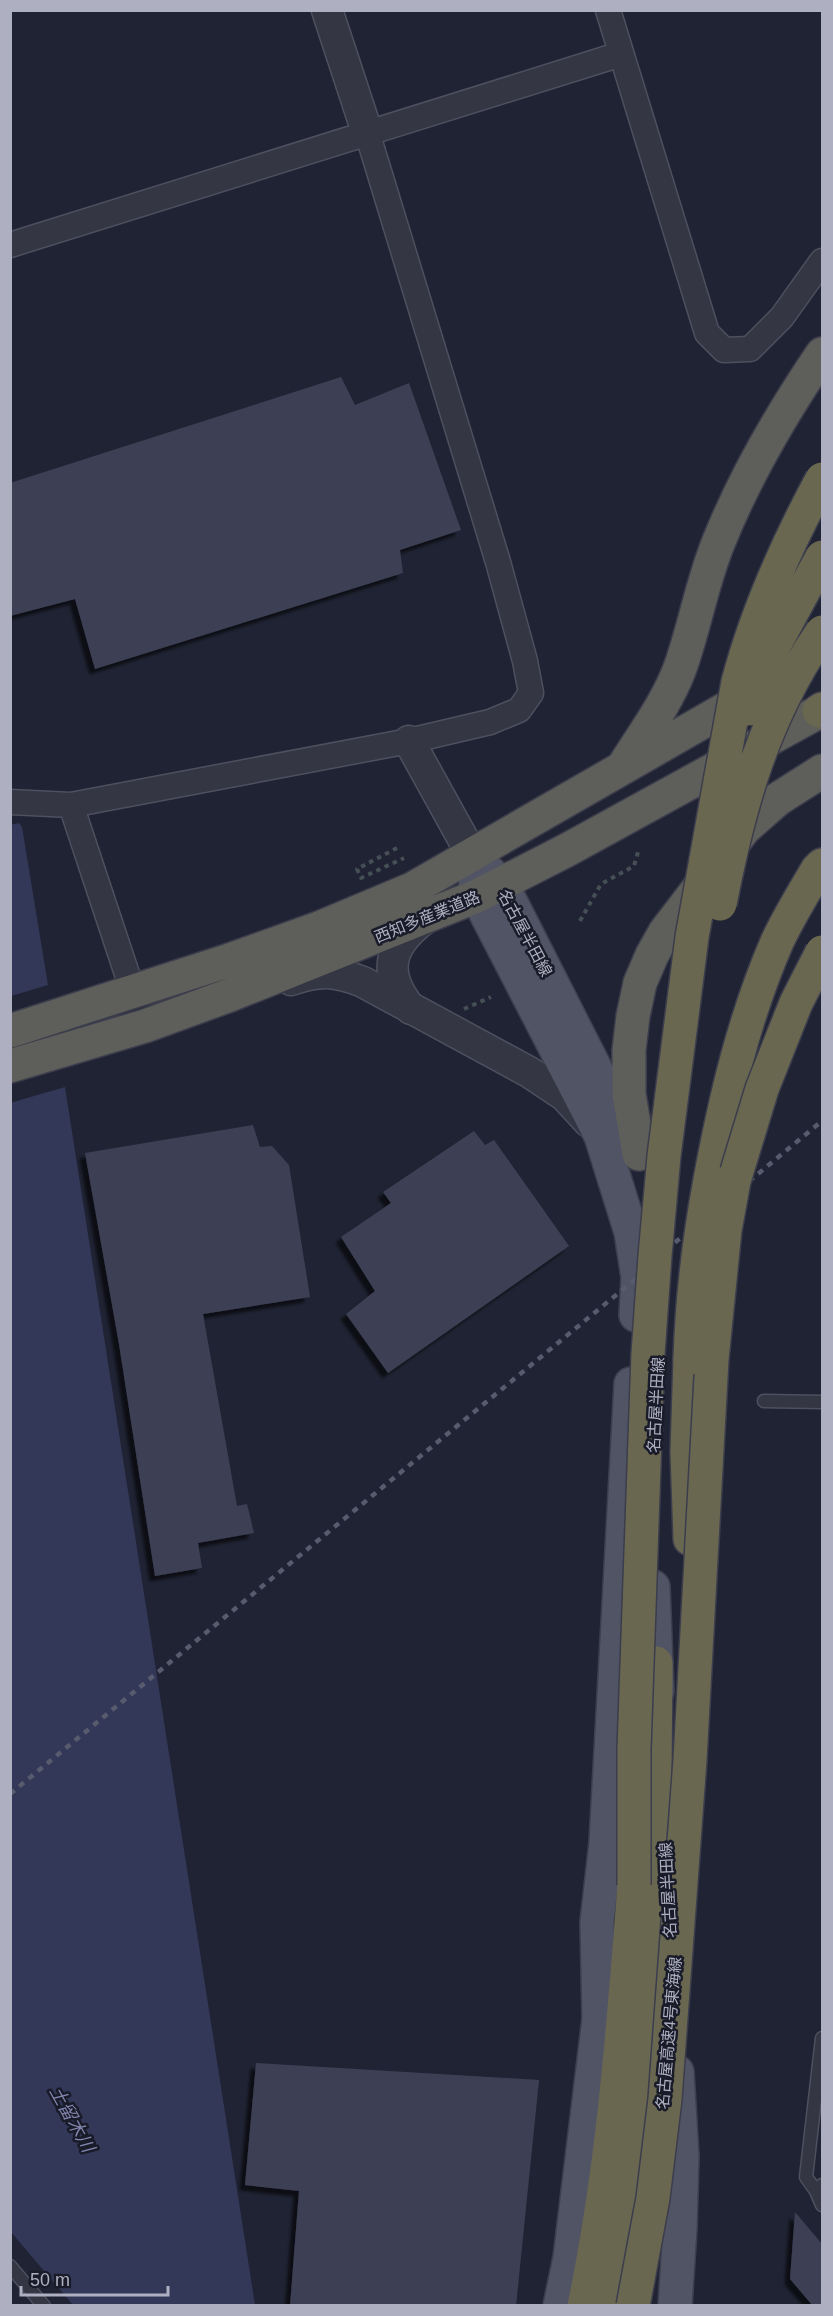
<svg xmlns="http://www.w3.org/2000/svg" width="833" height="2316" viewBox="0 0 833 2316" font-family="Arial,'Noto Sans JP',sans-serif">
<style>
.water{fill:#333858}
.building{fill:#3d4054;filter:url(#shadow)}
.lines{fill:none;stroke-linecap:round;stroke-linejoin:round}
.service-casing{stroke:#4e505f;stroke-width:15}
.minor-casing{stroke:#4e505f;stroke-width:27}
.tertiary-casing{stroke:#4e505f;stroke-width:33}
.primary-casing{stroke:#3d3f4e;stroke-width:36}
.trunk-casing{stroke:#3b3d4c;stroke-width:36}
.motorway-casing{stroke:#3b3d4c;stroke-width:36}
.path{stroke:#444f56;stroke-width:4;stroke-dasharray:4.5 4.5;stroke-linecap:butt}
.service{stroke:#343644;stroke-width:12}
.minor{stroke:#343644;stroke-width:24}
.tertiary{stroke:#343644;stroke-width:30}
.primary{stroke:#515464;stroke-width:33}
.trunk{stroke:#5e5e5a;stroke-width:33}
.motorway{stroke:#6a6751;stroke-width:33}
.rail{stroke:#585a6d;stroke-width:4.5;stroke-dasharray:6 6;stroke-linecap:butt}
.motorway-bridge-casing{stroke:#3b3d4c;stroke-width:36;stroke-linecap:butt}
.motorway-bridge{stroke:#6a6751;stroke-width:33}
.labels{text-anchor:middle;dominant-baseline:central;stroke-width:5;stroke-linejoin:round;paint-order:stroke}
.street-label{font-size:16px;fill:#aeb0c1;stroke:#191b29}
.water-label{font-size:18px;font-style:italic;fill:#8085ad;stroke:#191b29}
</style>
<defs>
<filter id="shadow"><feDropShadow dx="-5.5" dy="5.5" stdDeviation="1.5" flood-color="#0009"/></filter>
</defs>
<rect width="100%" height="100%" fill="#202333"/>
<!-- water -->
<path class="water" d="M19,823L22,827L48,985L11,996L10,825Z
M65,1087L255,2305H73L11,2232L10,1103Z"/>
<!-- building -->
<path class="building" d="M341,377L355,405L409,383L461,530L400,550L403,573L95,669L75,599L10,616V483Z
M253,1125L260,1147L272,1146L289,1165L310,1297L203,1314L237,1506L247,1504L254,1533L198,1543L202,1568L155,1576L119,1344L85,1153Z
M474,1131L485,1145L494,1140L569,1246L388,1373L346,1314L375,1291L341,1237L391,1203L383,1192Z
M256,2063L539,2080L516,2306H290L299,2191L245,2185Z
M795,2212L822,2244V2306H813L790,2279Z"/>
<g class="lines">
<defs>
<path id="service" d="M764,1401L822,1402
M822,2185L816,2191L822,2205
M816,2191L806,2177L822,2038
M10,2266L44,2306"/>
<path id="minor" d="M608,10L707,333L724,350L750,349L782,317L822,261
M10,245L621,54
M10,802L71,805L409,741L490,722L519,710L531,693L525,661L498,562L367,132
M71,805L133,992"/>
<path id="tertiary" d="M327,10L367,132
M409,741L472,855
M291,980C320,970 335,971 363,982L529,1072L565,1096L589,1122
M411,1009C380,971 390,944 427,917"/>
<path id="primary" d="M472,855L502,885L634,1145
M474,868L477,896L601,1136L631,1232L638,1277L636,1315
M653,1587L657,1691
M560,2306L570,2258L599,2019L597,1922L606,1843L631,1384
M675,2306L680,2228L682,2156L677,2072"/>
<path id="trunk" d="M623,767C643,735 667,703 680,668C695,626 702,582 719,541C746,474 782,413 822,354
M10,1031L224,962L319,928L412,889L753,693
M10,1066L145,1026L230,995L477,896L567,850L822,710
M639,1154L629,1094V1050L633,1016L640,983L652,955L665,932L744,829L778,799L822,771"/>
<path id="motorway" d="M819,711L822,709
M710,1180C725,1099 744,1018 777,942C788,918 803,894 817,870L822,865
M690,1539L687,1452L690,1358
M584,2306C613,2167 623,2026 634,1885
M609,2306L626,2217L653,1993L656,1663"/>
</defs>
<!-- service casing -->
<use href="#service" class="service-casing"/>
<!-- minor casing -->
<use href="#minor" class="minor-casing"/>
<!-- tertiary casing -->
<use href="#tertiary" class="tertiary-casing"/>
<!-- primary casing -->
<use href="#primary" class="primary-casing"/>
<!-- trunk casing -->
<use href="#trunk" class="trunk-casing"/>
<!-- motorway casing -->
<use href="#motorway" class="motorway-casing"/>
<!-- path -->
<path class="path" d="M397,848L357,869L361,878L404,858
M580,921L601,884L634,866L638,852
M464,1009L491,997"/>
<!-- service -->
<use href="#service" class="service"/>
<!-- minor -->
<use href="#minor" class="minor"/>
<!-- tertiary -->
<use href="#tertiary" class="tertiary"/>
<!-- primary -->
<use href="#primary" class="primary"/>
<!-- trunk -->
<use href="#trunk" class="trunk"/>
<!-- motorway -->
<use href="#motorway" class="motorway"/>
<!-- rail -->
<path class="rail" d="M10,1794L638,1277L667,1249L822,1121"/>
<defs>
<path id="motorway-bridge" d="M748,709L775,644L822,557
M720,904C739,805 764,716 822,632
M690,1358C692,1297 699,1239 710,1180
M634,1885V1749L640,1580L648,1354L655,1256L664,1156L692,937L738,682C757,610 787,544 822,479
M633,2306L653,2198L665,2099L690,1760L712,1359L725,1230L734,1181L762,1089L796,1003L822,952"/>
</defs>
<!-- motorway-bridge casing -->
<use href="#motorway-bridge" class="motorway-bridge-casing"/>
<!-- motorway-bridge -->
<use href="#motorway-bridge" class="motorway-bridge"/>
</g>
<g class="labels">
<!-- street labels -->
<g class="street-label">
<text transform="translate(427 917) rotate(-22)">西知多産業道路</text>
<text transform="translate(525 933) rotate(62)">名古屋半田線</text>
<text transform="translate(656 1405) rotate(-87)">名古屋半田線</text>
<text transform="translate(668 1890) rotate(-93)">名古屋半田線</text>
<text transform="translate(669 2033) rotate(-85)">名古屋高速4号東海線</text>
</g>
<!-- water labels -->
<g class="water-label">
<text transform="translate(72 2119) rotate(61)">土留木川</text>
</g>
</g>
<!-- border -->
<rect width="833" height="2316" fill="none" stroke="#aeb0c1" stroke-width="24"/>
<!-- scale -->
<path d="M21 2286v9h147v-9" fill="none" stroke="#aeb0c1" stroke-width="3"/>
<text x="30" y="2286" font-size="18" fill="#aeb0c1" stroke="#191b29" stroke-width="4.5" paint-order="stroke">50 m</text>
</svg>
